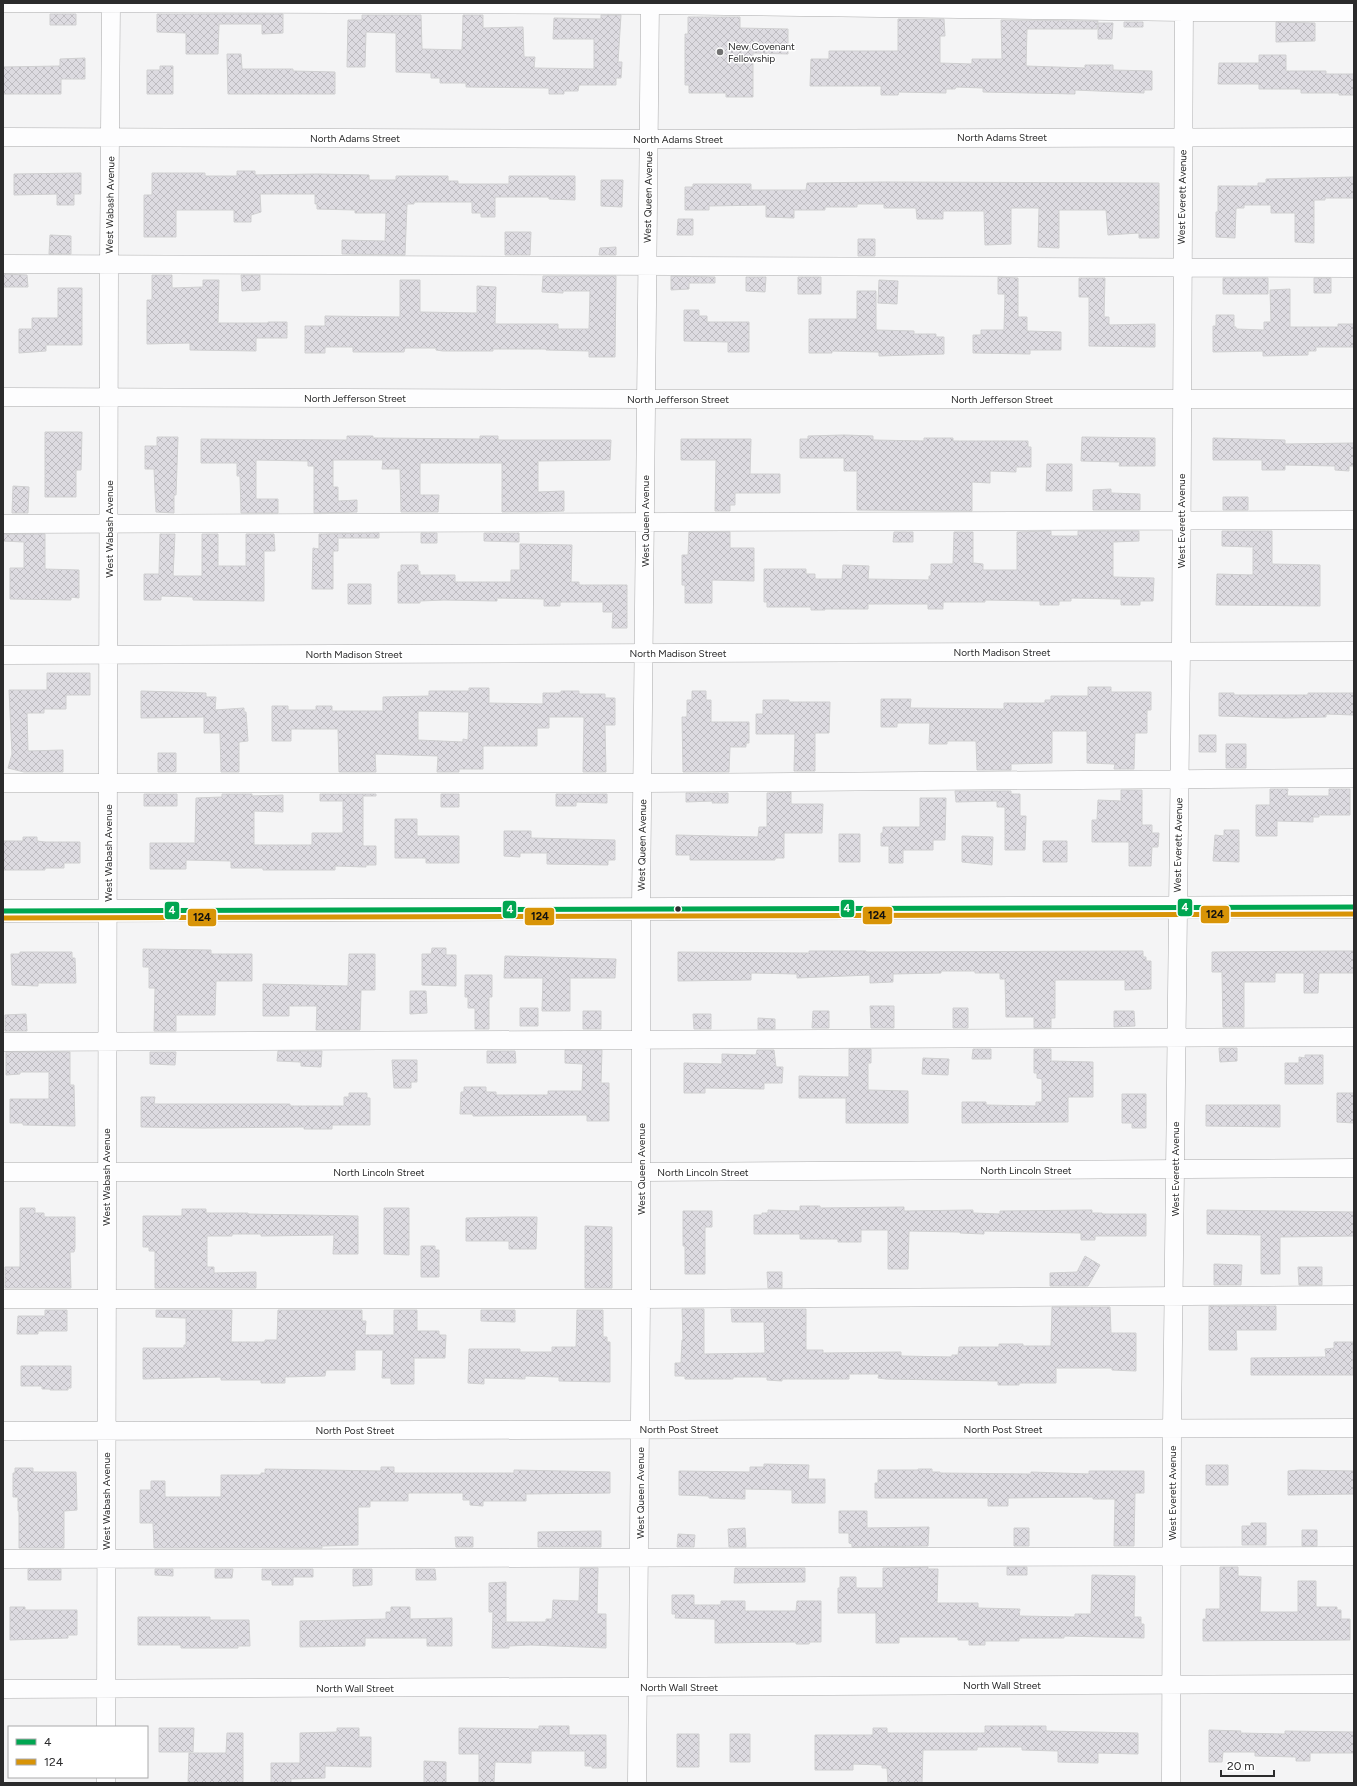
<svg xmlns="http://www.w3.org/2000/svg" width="1357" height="1786" viewBox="0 0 1357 1786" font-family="Figtree,sans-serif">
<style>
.building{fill:url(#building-cross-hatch);stroke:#d0d0d1;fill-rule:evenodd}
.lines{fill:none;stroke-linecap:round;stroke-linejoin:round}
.minor-casing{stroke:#ababac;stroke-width:19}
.major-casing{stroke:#ababac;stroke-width:23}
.minor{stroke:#fdfdfe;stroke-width:18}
.major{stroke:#fdfdfe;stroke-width:22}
.bus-1-casing{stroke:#fff;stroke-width:8}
.bus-2-casing{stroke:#fff;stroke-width:8}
.bus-1{stroke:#00a651;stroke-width:5}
.bus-2{stroke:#d89407;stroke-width:5}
.poi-dot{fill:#717172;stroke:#fff;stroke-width:1.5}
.bus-dot{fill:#2b2b2c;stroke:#fff;stroke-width:1.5}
.labels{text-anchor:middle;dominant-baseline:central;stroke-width:3;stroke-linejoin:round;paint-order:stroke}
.poi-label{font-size:10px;fill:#2b2b2c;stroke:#fff;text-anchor:start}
.street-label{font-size:10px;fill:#2b2b2c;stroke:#fff}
.line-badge{stroke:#fff;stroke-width:1.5}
.badge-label{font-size:11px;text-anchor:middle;font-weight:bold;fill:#fff}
.pale-badge-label{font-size:11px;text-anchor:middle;font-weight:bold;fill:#111}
</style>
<defs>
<pattern id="building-cross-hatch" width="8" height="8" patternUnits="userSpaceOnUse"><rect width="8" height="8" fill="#dddbe1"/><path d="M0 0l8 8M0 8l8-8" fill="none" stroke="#bebcc1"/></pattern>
</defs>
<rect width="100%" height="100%" fill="#f4f4f5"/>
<!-- building -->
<path class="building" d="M50,14H76V25H50Z
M157,14H283V33L262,34V24H219L218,54H186V33L157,32Z
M362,15H421L422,49L462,50L463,15H483V28L523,27L524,57H535L534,68L594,69V39H553L554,18L601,19V15H621L618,62H622L621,78H616V85H579L578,91H564V94H549V88L466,87V83H440V78H431V73L396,72V33L366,32L365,67H347L348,20H362Z
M688,17H740V28L788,29V54L753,53V97H726V93H689V85H685V34H688Z
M898,19H944L945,36H940V63L972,64V59H1002L1001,20L1098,21L1097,29H1027L1026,66L1085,68V65H1113V70L1152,71V90H1144V93L1075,90V94L983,92V88L956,87L955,89H946V93L899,92L898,95H881V86H810L811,59H829V51H898Z
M1124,22H1143V27H1124Z
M1276,22L1315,23V41L1276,42Z
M1098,23H1113L1112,39H1098Z
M227,54H241L242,69H293V71L335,72V94H228Z
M1259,55H1286V71H1326V74H1354V95H1339V93H1301V89H1259V84H1218L1219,63H1259Z
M85,58V79H61V94H3V67L60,66V59Z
M160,66H173V94H147V70H160Z
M237,171H255V175L317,174L369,175V180H396V176H448V181H458V184H509V176H575V200L549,199V197H495V217H481V213H472V202H414V204H407L405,255L342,254V240L385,241L386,213H355V210L317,209V204H315V194H260L261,212L251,215V222H234V210H176V237H144V195H152V173H205V176H237Z
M81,173V194H74V205H57V194L14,195V174Z
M1354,177V198H1325V200H1314V243L1295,242V213H1271V205H1244V208H1236L1235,238L1216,237V212H1218V186H1258V183H1266V179Z
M601,180H623L622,207L601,206Z
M884,182L1159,183V238H1139V233L1108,235L1106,210H1059V248L1038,247L1039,208H1011V244L985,245L984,211H943V219H917L916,208H884V204H857V207H825V210H794V218L766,217V205L709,206V210H685V187H693V184H751V190H806L807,183Z
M678,219H693V235H677Z
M505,232H531L530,255H505Z
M50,235L71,236V254H49Z
M858,239H875V256H858Z
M616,247V255H599L600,248Z
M3,274L27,275L28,287H3Z
M152,275H172V288L203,287V280H219L218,323H268V322H287V338H256V351L190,350V343L147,344V300H152Z
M241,275H260V290L242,291Z
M543,276H616L615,357H589V351L546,350V349H493V351H443L436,350V348H405L404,352H353V347H325V353H305V326H325V316L400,317V280H420V312L477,313V286L496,287L495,324H558V329H589L590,291H563V293L542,292Z
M671,276L715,277V283H689V289L671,290Z
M746,277H766L765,292L746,291Z
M798,277H821V294H798Z
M998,277L1018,278V317H1027V331L1061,332V350H1030V354L973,353V335H981V330H1004L1005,294H998Z
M1079,278H1105L1104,317H1109V325L1155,324V347L1089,346V297H1079Z
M1223,278H1268V294H1223Z
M1314,278H1331V293H1314Z
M879,280L898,281L897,304L878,303Z
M58,288H82V345H46V351L19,353V329H32V318H58Z
M1290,289V327H1338V324H1354V347H1316V351H1308V355L1263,356V351L1213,352V326H1216V315H1234V327H1236V329L1264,330V322H1271L1270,290Z
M857,291H876V330L914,331V334H936V337H944V354L879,356V352L832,351V353H809V319H857Z
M684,310H699V316H707V322H749V352H728V342L684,341Z
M45,432H82L81,470H76V497H45Z
M844,435L873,436V440L924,441V438H953V441H1028V447H1031V467H1016V472L990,471V483L972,482V511L857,510V471H844V458H800V439H808V436Z
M347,436H373V438L480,439V436H498V440H611L610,460L538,461V492L564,491V511L536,512H502V463H420V495H439L438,512H401L400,469H382L383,460H333V487H338V501L357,500V512L314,513V466H308V461L256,460V499H278V513H241L240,476H237V463H201V439L347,440Z
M157,437H178L176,495H174V513L156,512L154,469H145V446H157Z
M1082,437L1155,438V466H1119L1120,462L1081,461Z
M1213,438L1285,440V444L1354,443V466H1349V471L1335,470V466L1285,465V470H1262V460H1213Z
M681,439H751L750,474H780V493H735V505H730V511H715L716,460H681Z
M1047,464H1072V491H1046Z
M13,486L29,487L28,513H12Z
M1111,489V493L1140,494V510H1093V490Z
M1223,497H1248V510H1223Z
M1051,531V536H1078V531H1139V541L1113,542V577L1154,578L1153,601H1140V605H1121V599L1071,598V601H1059V605H1040V601L985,600V602H943V609H928V604H868V609H825V610H811V607H767V602H764V569H806V574H815V579H842L843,565L869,566L868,579L929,580V576H931V564H953L954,532H973V563L983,564V570H1017V532Z
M1222,531H1272V564L1320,565V606L1216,605L1217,574L1253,575V547L1222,546Z
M689,532H730V548H754V581L712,580V603H685V585H682V555H688Z
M894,532H913V542H893Z
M379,533V538H338V551H333V589H312L313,548L319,549V534Z
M421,533H437V543H421Z
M484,533H519V542L484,541Z
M3,534H45V569L79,570V598L71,597V600L10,599V568H24V542L3,541Z
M160,534H175L173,576H202V534H218V566H246V534H274L275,551H264V601L193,600V597L161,596V600H144V574H159Z
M520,544L572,545L571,582H579V585H627V628H612L613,612H603V602H560V606H544V599L497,598V601L444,600L420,601V603H398V572H401V565H418V571H420V575H455V582H511V570H520Z
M348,584H371V604H348Z
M47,673H90V695H66V709H44V713H27L28,751L63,750V772H24L8,768L12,754L9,690H47Z
M1088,687H1111V692H1151V710H1147V733H1135L1134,769H1114L1115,764L1087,763V731H1052V763L1011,764V770H977L976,741H947V744H929L930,723H897V727H881V699H911L910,708L1004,709V703H1045V700H1051V696H1088Z
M469,688H489V703L543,704V693H561V691H579V694H605V698H615V725H605L606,772H583L584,717H549V728H537V746H483V769H459V772H437L438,756L375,754L376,772H339L338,729H291V741H272V706H288V710H316V706H332V711H383V697L429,696V691H469ZM418,711L469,712L468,740L463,739V742L418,740Z
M141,691L206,693V697H216L215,710L244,708V712H246L248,741L239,742V772H221L220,733H204V717L141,718Z
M692,691H706V700H711V722H749V743H746V747H730L729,772H683L682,717H687V700H692Z
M1219,693H1234V695H1308V693H1354V715L1326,714V717L1285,718L1219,716Z
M763,700H789V702H830L829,733H815V771H794L795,734H756V714H763Z
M1199,735H1216V752H1199Z
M1226,744H1246V768H1226Z
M158,753H176V772H158Z
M1270,789H1288L1287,796H1329V789H1350V815H1319V817H1313V822L1277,821V836H1256V805H1270Z
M1121,790H1142V825H1152V833H1159L1158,847H1152L1151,866H1129V842H1092V820H1097L1098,800L1121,801Z
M955,791H1011V794H1020V816H1026L1025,850H1005V807H997V801L956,802Z
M791,792V804H823L822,833H784V858H775V860H690V855H676V835L758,837L759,827H767V793Z
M686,793H728V803H712L713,801L686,802Z
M144,794H177V806H144Z
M222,794H252V796L283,795V812L254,811V845H312V833H343V801H320V794H376V796H363V846H376V865H366V867L335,866V870H263V868H231V861L186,860V869H150V843H195L196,798L222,797Z
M441,794H459V807H441Z
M556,794H607V803L576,802V806H556Z
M920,798H946L945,840H933V850H903V863H889V846H881V833H883V827H920Z
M395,819H417V836H459V863H426V858H395Z
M1224,830H1239V862L1213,861L1215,835L1224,836Z
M504,831H531V838L615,840V860H608V865L547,864V853H520V857L504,856Z
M839,834H860V862H839Z
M962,836L993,837L992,865L962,862Z
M23,837H37V841L45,842H80V863H64V868H45V870H3V841H23Z
M1043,841H1067V862H1043Z
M432,948H446V955H456V986L422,985V954H431Z
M143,949L211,950V954H252V981H216L215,1015H176V1031H154L155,988H149V967H143Z
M809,951H866V952L1143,951V957H1146V961H1151V989L1125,990V980H1055V1018H1051V1028H1034V1017H1006L1005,979H1000V973H975V971H941V973L893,974V982L870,983V975L797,978V974L751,973V980L678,981V952L809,953Z
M1336,951H1354V973H1319L1318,993H1304V973H1275V982H1244V1027H1223L1222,972H1212V952Z
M20,952H72V958H75L76,983H38V986L12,985L11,954H20Z
M349,954H375V990H361L360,1030H316L317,1006H289V1016H263V984L348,986Z
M505,956L616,959L615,978H570V1011H542L543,978H504Z
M465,975H492V997H489V1029H475V1008H468V997H465Z
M410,991H426L427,1013L410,1014Z
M870,1006H894V1028H871Z
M520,1008H538V1026H520Z
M953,1008H968V1028H953Z
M583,1011H601V1029H583Z
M813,1011H829V1028H812Z
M1114,1011H1134L1135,1026L1114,1027Z
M26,1014L27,1031H5V1015Z
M693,1014H711V1029H694Z
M758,1018L775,1019V1029H758Z
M1219,1048H1237V1061L1220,1062Z
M849,1049H871V1063H868V1090L908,1091V1123H846V1098H799V1076L849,1077Z
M973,1049H991V1059H972Z
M1034,1049H1051V1061L1093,1062V1097H1068V1122L962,1123V1102H986V1105L1036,1106V1102H1042V1079L1037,1078V1073H1034Z
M565,1050H602L601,1083H609V1121H587V1115L473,1116V1114H460L461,1092H464V1087H486V1092H496V1095H548V1091H582L583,1064L565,1063Z
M757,1050H774L776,1067H783L782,1083H764V1089L705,1088V1093H684V1063L722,1064V1054L756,1055Z
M278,1051H322L321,1067L301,1066V1062L277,1061Z
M487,1051H515L516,1063H487Z
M6,1052H70V1085H74L75,1126L23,1125V1123H10V1099H49V1072H20V1074L6,1075Z
M150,1052H176L175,1065L150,1064Z
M1305,1055H1323V1084H1285V1063H1299V1057L1305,1058Z
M923,1058L949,1059L948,1075L922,1074Z
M392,1060H417V1082H411V1088H394Z
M349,1093H367V1098H370V1125H332V1129H304V1127L203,1128L141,1127V1097H155L154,1104H290V1106H344V1097H349Z
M1337,1093H1354V1123L1337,1122Z
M1122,1094H1146V1128H1132V1123H1122Z
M1206,1105H1280V1127L1206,1126Z
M800,1206H820V1208L904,1207V1211L973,1210V1213L1000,1214V1211L1092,1210V1213H1102V1214H1146V1236H1095V1240H1081V1233L984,1231V1234L960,1233V1232L909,1231L908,1269H888V1230H861V1242H838V1239H800V1234H754V1215H762V1213H768V1210L800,1211Z
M20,1208H35V1213H44V1217H75V1248L74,1252H70L71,1288H5V1267H20Z
M384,1208H409V1255L384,1254Z
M182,1209H206V1213H248V1214L358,1216V1254H333L334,1235L261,1236V1234H232V1236H207V1267H214V1273L256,1272V1288H155V1251H149V1247H143V1216H182Z
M1207,1210L1354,1212V1236L1280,1237V1274H1261V1235L1207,1234Z
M683,1211H712V1227H705V1274H685V1246H683Z
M509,1217H537L536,1249H509V1241H466V1218Z
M585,1226L612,1227V1288H585Z
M421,1246H435V1250H439V1277H421Z
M1085,1256L1100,1265L1088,1286H1050V1273L1077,1272Z
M1214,1264L1242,1265L1241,1285H1214Z
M1298,1267H1322V1285H1299Z
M767,1272H782V1288H768Z
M1209,1306H1276V1330H1236L1237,1350H1209Z
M1052,1307H1110L1111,1333H1136V1371L1112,1370V1368H1056V1383H1019V1385H998V1381L886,1379L878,1378L879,1374H849V1379H782V1381L767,1380V1377H733V1379H685V1376H675V1363H681L682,1340H683L682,1309H704V1354L765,1353L764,1322H732L731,1309H806V1350H823V1353L901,1352V1356L952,1357V1355H958L959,1347H999V1344H1023V1346H1051Z
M45,1310H67V1331H38V1334H17L18,1316H45Z
M156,1310H232L231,1342H265V1340H277L278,1310H362V1321H366L365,1335H394V1310H417V1331H439V1335H446L445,1358H414V1384H391V1378H382L383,1350H355V1370H326L325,1376L285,1377V1383H261V1380H221V1377L143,1379V1348H184V1345H186V1318L156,1317Z
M481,1310H515V1322L481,1321Z
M577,1310H603V1337H607V1342H610V1382L559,1381V1377L525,1376V1379L484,1378V1384L468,1383L469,1349H520V1352H552V1347H576Z
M1334,1342H1353V1375H1251V1358L1326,1357L1325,1349L1334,1348Z
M21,1366H71V1388H68V1390H50V1389H42V1386H21Z
M764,1464L809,1465L808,1479H825V1503H792V1490L745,1489V1499L709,1498V1496L679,1495V1471L750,1472V1467H764Z
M1206,1465H1228V1485H1206Z
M381,1467H394V1473H514V1470L610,1472V1493L526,1494V1501H483V1506L470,1505V1500H463V1493H408V1501H370V1507H358V1545L322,1546V1548H154L153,1523H140V1490H151V1481H165V1497H221V1475H261V1473H265V1469L381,1471Z
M15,1468H33V1472H76L77,1510L64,1511V1548H19V1511H18V1497H13V1473H15Z
M918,1469H932V1472H940V1473L1031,1474V1472L1089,1474V1471H1144V1493H1135L1134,1546H1114L1115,1499H1093V1497L1008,1498V1506H988V1498H875V1483H878V1470H918Z
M1300,1470L1354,1471V1494L1288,1495V1471Z
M839,1511H867V1528L929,1527L928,1546L852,1547V1544L849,1543V1533H839Z
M1251,1523H1266V1545H1242V1526H1251Z
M745,1528L746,1547H729L728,1529Z
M1014,1528H1029V1546H1014Z
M1302,1530H1317V1546H1302Z
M601,1531V1547H538V1532Z
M678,1534L695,1535L694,1547H677Z
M455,1537H473V1547H456Z
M928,1567V1569H938L937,1603H978V1608L1020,1609L1019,1616L1075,1617V1614H1091L1092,1575L1135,1576L1134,1617H1141V1624H1144V1638L1064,1636V1638H1019V1641H985V1645H969V1640H958V1637H899V1643H876V1613H838V1588H840V1577H856V1588H883V1568Z
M1007,1567H1027V1575H1007Z
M1220,1567H1238V1576L1261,1577L1260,1612H1298V1581H1316V1607H1337V1610H1341V1619H1350V1640L1203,1641V1619H1206V1609H1220Z
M580,1568H598L597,1614H606V1648L531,1645L509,1646V1648H492L493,1612H489V1583L506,1582V1622H546V1619H552L553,1600L579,1601Z
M735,1568H805V1582L734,1583Z
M28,1569H61V1580H28Z
M155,1569H173V1576L155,1575Z
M215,1569H233L232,1578H215Z
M262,1569H313V1577H293V1585H272V1580H262Z
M353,1569H372V1585L353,1586Z
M416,1569H435L436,1580H416Z
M672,1595H694V1605H721V1601H745V1611H796L797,1601H821V1642H810L809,1644H796V1642L715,1643V1619L675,1618L676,1614H672Z
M10,1607H25V1610H77V1635H68V1638L10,1640Z
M391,1607H410V1619L452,1618V1646H427V1638H365V1646L300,1647V1621L386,1619V1612H391Z
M138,1617H210V1620H249L250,1646H238V1648H181V1645H138Z
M539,1726H569V1735H606V1768H592V1766H585V1751H531V1763L495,1762L494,1783H479V1754H459V1728L539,1729Z
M985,1726H1046V1731L1138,1733V1754L1098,1753V1763L1058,1762V1751L1022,1750V1747H977V1750H923L922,1783H888L887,1768H882V1765L853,1764V1770H815V1735H873V1728H887V1733H985Z
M159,1728H194L193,1752H159Z
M337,1728H359V1737H371V1767L325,1766V1778L291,1779V1783H271V1763H300V1733L337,1732Z
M1209,1730L1241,1731L1240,1733L1285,1734V1731L1354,1732V1753H1310V1761H1296V1757L1255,1756V1752H1223L1222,1762H1209Z
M227,1733H243V1783H188L189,1753H226Z
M677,1734H699V1767H677Z
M730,1734H750V1762H730Z
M424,1761L446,1762V1783H424Z"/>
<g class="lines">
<defs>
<path id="minor" d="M3,3L650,5L1184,12H1354
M3,137L649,139L1354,137
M3,264L1354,268
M3,397L646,399H1354
M3,524L1354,520
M3,655L1354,651
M3,783H643L1354,778
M3,1042L1354,1037
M3,1172H641L1354,1168
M3,1299H641L1354,1295
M3,1431L1354,1428
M3,1559L1354,1556
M3,1689L1354,1684
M106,1727L109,264L111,3
M106,1777V1783
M637,1783L641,1299V909L650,3
M1171,1783L1172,1429L1181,651L1184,3"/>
<path id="major" d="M3,911L1354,907"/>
</defs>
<!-- minor casing -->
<use href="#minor" class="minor-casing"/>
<!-- major casing -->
<use href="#major" class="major-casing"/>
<!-- minor -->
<use href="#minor" class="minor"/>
<!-- major -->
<use href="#major" class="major"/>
<defs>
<path id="bus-1" d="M3,911L1354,907"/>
<path id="bus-2" d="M3,918L1354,914"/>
</defs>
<!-- bus-1 casing -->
<use href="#bus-1" class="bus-1-casing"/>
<!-- bus-2 casing -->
<use href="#bus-2" class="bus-2-casing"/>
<!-- bus-1 -->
<use href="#bus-1" class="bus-1"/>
<!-- bus-2 -->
<use href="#bus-2" class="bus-2"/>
</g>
<!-- markers -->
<circle class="poi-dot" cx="720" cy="52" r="4"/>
<circle class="bus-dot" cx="678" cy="909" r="3.5"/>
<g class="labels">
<!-- poi labels -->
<g class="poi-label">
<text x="728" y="46">New Covenant<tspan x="728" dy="12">Fellowship</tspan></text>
</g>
<!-- street labels -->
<g class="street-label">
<text x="1002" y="137">North Adams Street</text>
<text x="355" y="138">North Adams Street</text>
<text x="678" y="139">North Adams Street</text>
<text transform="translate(648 197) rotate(-89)">West Queen Avenue</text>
<text transform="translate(1182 197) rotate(-89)">West Everett Avenue</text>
<text transform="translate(110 205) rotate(-89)">West Wabash Avenue</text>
<text x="355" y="398">North Jefferson Street</text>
<text x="678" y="399">North Jefferson Street</text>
<text x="1002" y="399">North Jefferson Street</text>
<text transform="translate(645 521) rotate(-90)">West Queen Avenue</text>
<text transform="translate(1181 521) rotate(-90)">West Everett Avenue</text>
<text transform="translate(109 529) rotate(-90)">West Wabash Avenue</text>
<text x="1002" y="652">North Madison Street</text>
<text x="678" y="653">North Madison Street</text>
<text x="354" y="654">North Madison Street</text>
<text transform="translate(642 845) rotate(-89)">West Queen Avenue</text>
<text transform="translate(1178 845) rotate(-89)">West Everett Avenue</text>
<text transform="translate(108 853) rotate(-90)">West Wabash Avenue</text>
<text transform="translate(641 1169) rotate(-90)">West Queen Avenue</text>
<text transform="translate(1175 1169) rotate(-90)">West Everett Avenue</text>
<text x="1026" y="1170">North Lincoln Street</text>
<text x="379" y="1172">North Lincoln Street</text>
<text x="703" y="1172">North Lincoln Street</text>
<text transform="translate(106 1177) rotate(-90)">West Wabash Avenue</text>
<text x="679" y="1429">North Post Street</text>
<text x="1003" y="1429">North Post Street</text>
<text x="355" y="1430">North Post Street</text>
<text transform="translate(640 1493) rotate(-90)">West Queen Avenue</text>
<text transform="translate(1172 1493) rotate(-90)">West Everett Avenue</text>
<text transform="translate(106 1501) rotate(-90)">West Wabash Avenue</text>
<text x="1002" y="1685">North Wall Street</text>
<text x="679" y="1687">North Wall Street</text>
<text x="355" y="1688">North Wall Street</text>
</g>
</g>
<g class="line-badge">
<rect x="1177" y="898" width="16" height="19" rx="4" fill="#00a651"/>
<rect x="840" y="899" width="15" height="19" rx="4" fill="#00a651"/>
<rect x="502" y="900" width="15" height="19" rx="4" fill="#00a651"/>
<rect x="164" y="901" width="16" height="19" rx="4" fill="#00a651"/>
<rect x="1200" y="905" width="30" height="19" rx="4" fill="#d89407"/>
<rect x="862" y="906" width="31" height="19" rx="4" fill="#d89407"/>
<rect x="524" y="907" width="31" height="19" rx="4" fill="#d89407"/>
<rect x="187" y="908" width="30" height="19" rx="4" fill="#d89407"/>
</g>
<g class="badge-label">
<text x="1185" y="911">4</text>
<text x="847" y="912">4</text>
<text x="510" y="913">4</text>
<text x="172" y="914">4</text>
</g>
<g class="pale-badge-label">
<text x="1215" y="918">124</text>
<text x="877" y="919">124</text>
<text x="540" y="920">124</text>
<text x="202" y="921">124</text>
</g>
<!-- border -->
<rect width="1357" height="1786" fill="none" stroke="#2b2b2c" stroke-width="8"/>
<!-- legend -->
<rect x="8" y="1726" width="140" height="52" fill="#ffffff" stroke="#aaaaab"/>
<rect x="16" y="1739" width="20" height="6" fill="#00a651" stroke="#aaaaab"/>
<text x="44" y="1746" font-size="12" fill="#2b2b2c">4</text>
<rect x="16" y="1759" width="20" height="6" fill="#d89407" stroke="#aaaaab"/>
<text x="44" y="1766" font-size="12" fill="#2b2b2c">124</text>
<!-- scale -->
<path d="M1221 1770v6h53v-6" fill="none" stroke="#2b2b2c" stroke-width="2"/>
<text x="1227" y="1770" font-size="12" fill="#2b2b2c" stroke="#ffffff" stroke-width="3" paint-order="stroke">20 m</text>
</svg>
